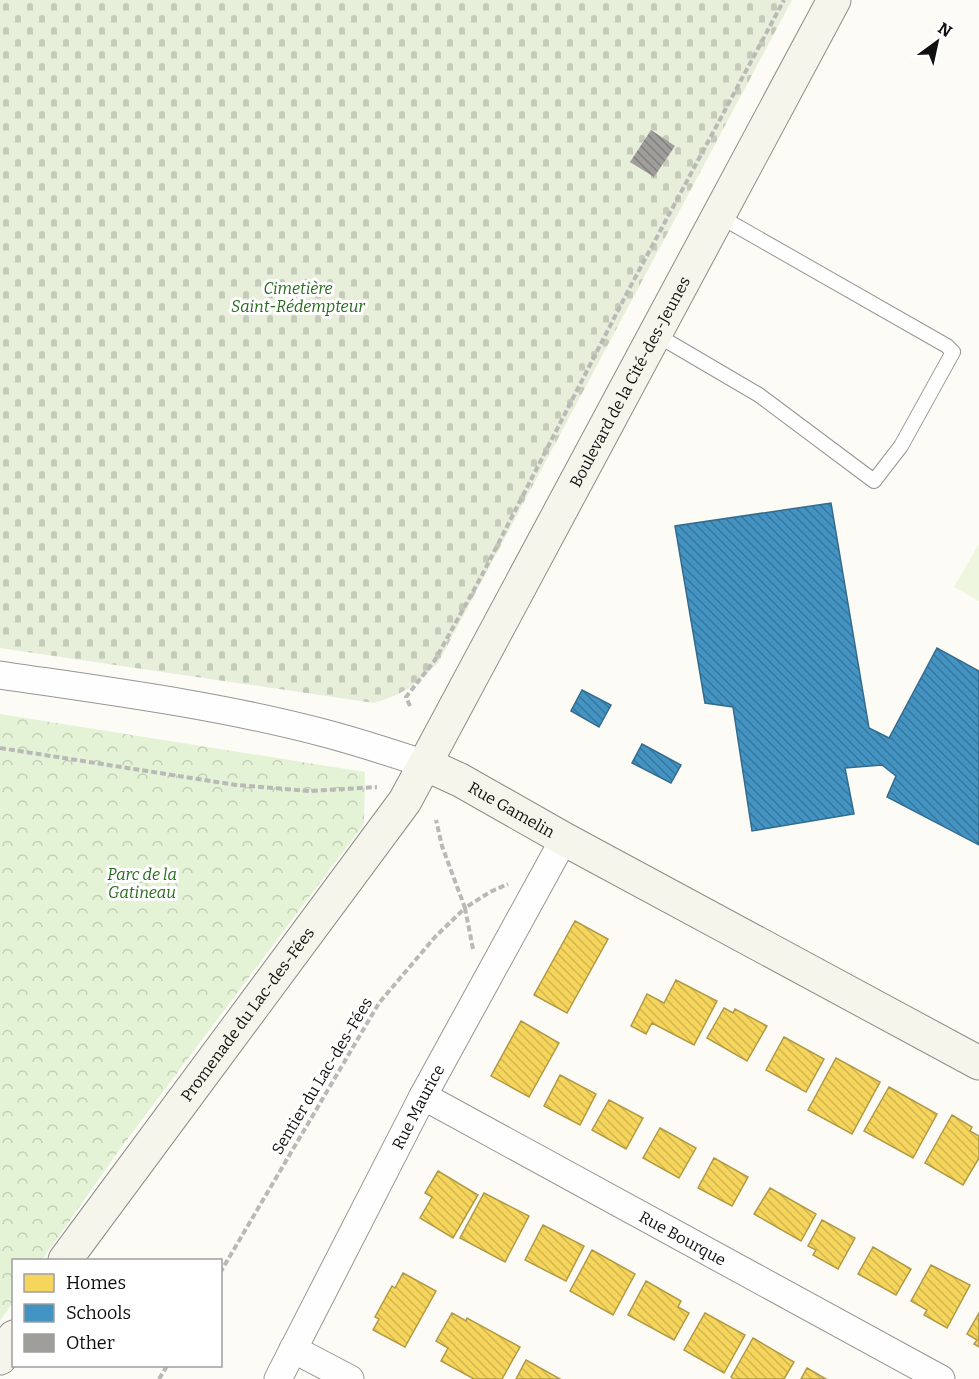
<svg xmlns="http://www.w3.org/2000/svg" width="979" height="1379" viewBox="0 0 979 1379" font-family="Bitter,serif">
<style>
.cemetery{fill:url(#cemetery-stones)}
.park{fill:url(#park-crowns)}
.pitch{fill:#eef6df}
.homes{fill:url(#homes-back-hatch);stroke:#b19a45;stroke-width:1.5}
.schools{fill:url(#schools-back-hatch);stroke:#346c8d;stroke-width:1.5}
.building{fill:url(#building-back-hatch)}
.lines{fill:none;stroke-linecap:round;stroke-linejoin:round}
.lane-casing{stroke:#969694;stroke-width:16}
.street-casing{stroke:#969694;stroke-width:29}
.secondary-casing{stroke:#8d8c8a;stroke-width:35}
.path{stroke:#b9b9b8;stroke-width:4;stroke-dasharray:6 3;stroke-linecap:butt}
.lane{stroke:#fffefe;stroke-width:14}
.street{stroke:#fffefe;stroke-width:27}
.secondary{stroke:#f6f5eb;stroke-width:33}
.labels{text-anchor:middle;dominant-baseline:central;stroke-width:6;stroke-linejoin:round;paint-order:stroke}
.park-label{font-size:16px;font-style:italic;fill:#276b1d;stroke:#fff}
.street-label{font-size:16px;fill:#101010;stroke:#fff}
</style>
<defs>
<pattern id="cemetery-stones" width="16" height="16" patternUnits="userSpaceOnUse" patternTransform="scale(1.5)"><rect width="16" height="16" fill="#e7eed9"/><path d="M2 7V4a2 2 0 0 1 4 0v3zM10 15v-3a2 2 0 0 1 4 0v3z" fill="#c5cbb9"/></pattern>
<pattern id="park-crowns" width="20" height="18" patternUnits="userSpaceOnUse" patternTransform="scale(1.5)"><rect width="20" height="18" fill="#e4f3d5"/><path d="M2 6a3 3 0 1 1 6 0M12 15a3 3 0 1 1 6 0" fill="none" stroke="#c3cfb6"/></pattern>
<pattern id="homes-back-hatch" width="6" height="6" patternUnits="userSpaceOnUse" patternTransform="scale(1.5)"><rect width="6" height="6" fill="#f6d55c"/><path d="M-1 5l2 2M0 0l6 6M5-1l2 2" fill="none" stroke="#d2b64f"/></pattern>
<pattern id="schools-back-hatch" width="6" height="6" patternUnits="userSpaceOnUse" patternTransform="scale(1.5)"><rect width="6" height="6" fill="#4393c3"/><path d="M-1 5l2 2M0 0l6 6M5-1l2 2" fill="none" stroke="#37779d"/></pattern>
<pattern id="building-back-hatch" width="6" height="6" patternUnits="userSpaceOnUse" patternTransform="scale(1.5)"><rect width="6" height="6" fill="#a09e9b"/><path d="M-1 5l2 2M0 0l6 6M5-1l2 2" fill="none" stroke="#817f7d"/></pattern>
</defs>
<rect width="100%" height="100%" fill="#fcfbf6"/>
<!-- cemetery -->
<path class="cemetery" d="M0,0H792L438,663C414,686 406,693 374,703L0,648Z"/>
<!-- park -->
<path class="park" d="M0,714L365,772L364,824L120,1149L42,1260H14L13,1302L0,1321Z"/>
<!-- pitch -->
<path class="pitch" d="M979,544V601L954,587Z"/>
<!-- homes -->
<path class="homes" d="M575,921L608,939L567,1013L534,995Z
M676,980L717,1001L694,1045L652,1023L646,1034L631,1026L647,994L664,1003Z
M724,1008L733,1013L735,1009L767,1026L747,1061L707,1038Z
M521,1021L559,1043L529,1097L491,1076Z
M784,1037L824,1059L806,1092L766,1070Z
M836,1058L880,1082L852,1134L808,1110Z
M560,1075L596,1094L580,1125L544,1106Z
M889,1087L937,1114L913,1158L864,1131Z
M609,1100L643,1118L626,1149L592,1130Z
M952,1115L972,1127L970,1131L979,1136V1158L963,1185L925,1163Z
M660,1128L696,1148L679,1178L643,1158Z
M714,1158L748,1177L732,1206L698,1188Z
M438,1171L478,1195L453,1238L420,1218L432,1197L425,1193Z
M770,1188L816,1214L801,1241L754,1214Z
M484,1193L529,1216L505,1262L460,1238Z
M822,1220L855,1238L838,1269L813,1255L816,1250L808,1246Z
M543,1225L584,1246L566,1281L525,1260Z
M873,1247L911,1269L896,1295L858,1274Z
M592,1250L635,1274L613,1315L570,1291Z
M931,1265L970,1285L947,1328L924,1315L927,1310L911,1301Z
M403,1273L436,1291L405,1347L373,1330L379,1319L375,1317L392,1286L395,1288Z
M646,1281L681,1301L678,1307L689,1313L674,1340L628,1315Z
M452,1313L466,1321L467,1318L520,1347L502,1379H474L441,1361L448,1348L436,1341Z
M705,1313L745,1335L724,1373L684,1350Z
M979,1313V1347L974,1344L977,1340L967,1334Z
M753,1338L794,1362L784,1379H734L731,1377Z
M526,1360L560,1379H516Z
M807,1368L826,1379H801Z"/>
<!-- schools -->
<path class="schools" d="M831,503L869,728L889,738L937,648L979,671V845L887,797L896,776L882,765L845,768L854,814L752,831L733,707L705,703L675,526Z
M582,690L611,705L599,727L571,711Z
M642,744L681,765L671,783L632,763Z"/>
<!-- building -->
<path class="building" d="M651,130L675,146L654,177L630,162Z"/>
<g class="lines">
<defs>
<path id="lane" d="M655,334L759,395L874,481L901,446L953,352L947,346L719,216"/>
<g id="street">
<path d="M0,675C108,691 218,705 324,733C358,742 392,753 425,764"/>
<path id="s1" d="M423,1096L941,1379"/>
<path d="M293,1349L350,1379"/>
<path id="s2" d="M278,1379L423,1096L564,839"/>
</g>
<g id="secondary">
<path id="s3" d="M425,764L460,780L564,839L979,1063"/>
<path id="s4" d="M65,1260L405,801L834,0"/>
<path d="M0,1358L14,1337"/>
</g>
</defs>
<!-- lane casing -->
<use href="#lane" class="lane-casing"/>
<!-- street casing -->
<use href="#street" class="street-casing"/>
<!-- secondary casing -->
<use href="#secondary" class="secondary-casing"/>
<!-- path -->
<path class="path" d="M410,706L406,697L435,660L481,577L628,291L784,0
M0,748L236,785L310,791L377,787
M473,949L465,908L490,892L508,884
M220,1273L379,1003L435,937L465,908L442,846L436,820
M159,1379L167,1366"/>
<!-- lane -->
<use href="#lane" class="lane"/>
<!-- street -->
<use href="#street" class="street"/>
<!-- secondary -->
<use href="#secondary" class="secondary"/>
</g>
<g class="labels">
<!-- park labels -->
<g class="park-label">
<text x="298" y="288">Cimetière<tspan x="298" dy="18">Saint-Rédempteur</tspan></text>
<text x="142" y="874">Parc de la<tspan x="142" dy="18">Gatineau</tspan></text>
</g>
<!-- street labels -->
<g class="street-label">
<text stroke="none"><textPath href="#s4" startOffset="1047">Boulevard de la Cité-des-Jeunes</textPath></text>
<text stroke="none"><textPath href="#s3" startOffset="98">Rue Gamelin</textPath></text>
<text stroke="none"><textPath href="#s4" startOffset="306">Promenade du Lac-des-Fées</textPath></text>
<text transform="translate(322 1076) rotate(-59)">Sentier du Lac-des-Fées</text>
<text stroke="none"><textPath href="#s2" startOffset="306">Rue Maurice</textPath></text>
<text stroke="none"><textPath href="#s1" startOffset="296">Rue Bourque</textPath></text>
</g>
</g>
<!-- legend -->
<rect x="12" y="1259" width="210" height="108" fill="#ffffff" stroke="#9f9f9f" stroke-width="1.5"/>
<rect x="24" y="1274" width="30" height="18" fill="#f6d55c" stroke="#9f9f9f" stroke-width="1.5"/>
<text x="66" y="1289" font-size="18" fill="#101010">Homes</text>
<rect x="24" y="1304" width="30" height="18" fill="#4393c3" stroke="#9f9f9f" stroke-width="1.5"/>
<text x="66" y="1319" font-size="18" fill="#101010">Schools</text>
<rect x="24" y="1334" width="30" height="18" fill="#a09e9b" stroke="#9f9f9f" stroke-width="1.5"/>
<text x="66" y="1349" font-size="18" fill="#101010">Other</text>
<!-- north arrow -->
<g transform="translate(937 42) rotate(33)" stroke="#ffffff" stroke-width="4.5" paint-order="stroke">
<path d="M0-4.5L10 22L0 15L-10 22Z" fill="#101010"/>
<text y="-9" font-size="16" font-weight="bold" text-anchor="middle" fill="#101010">N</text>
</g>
</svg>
